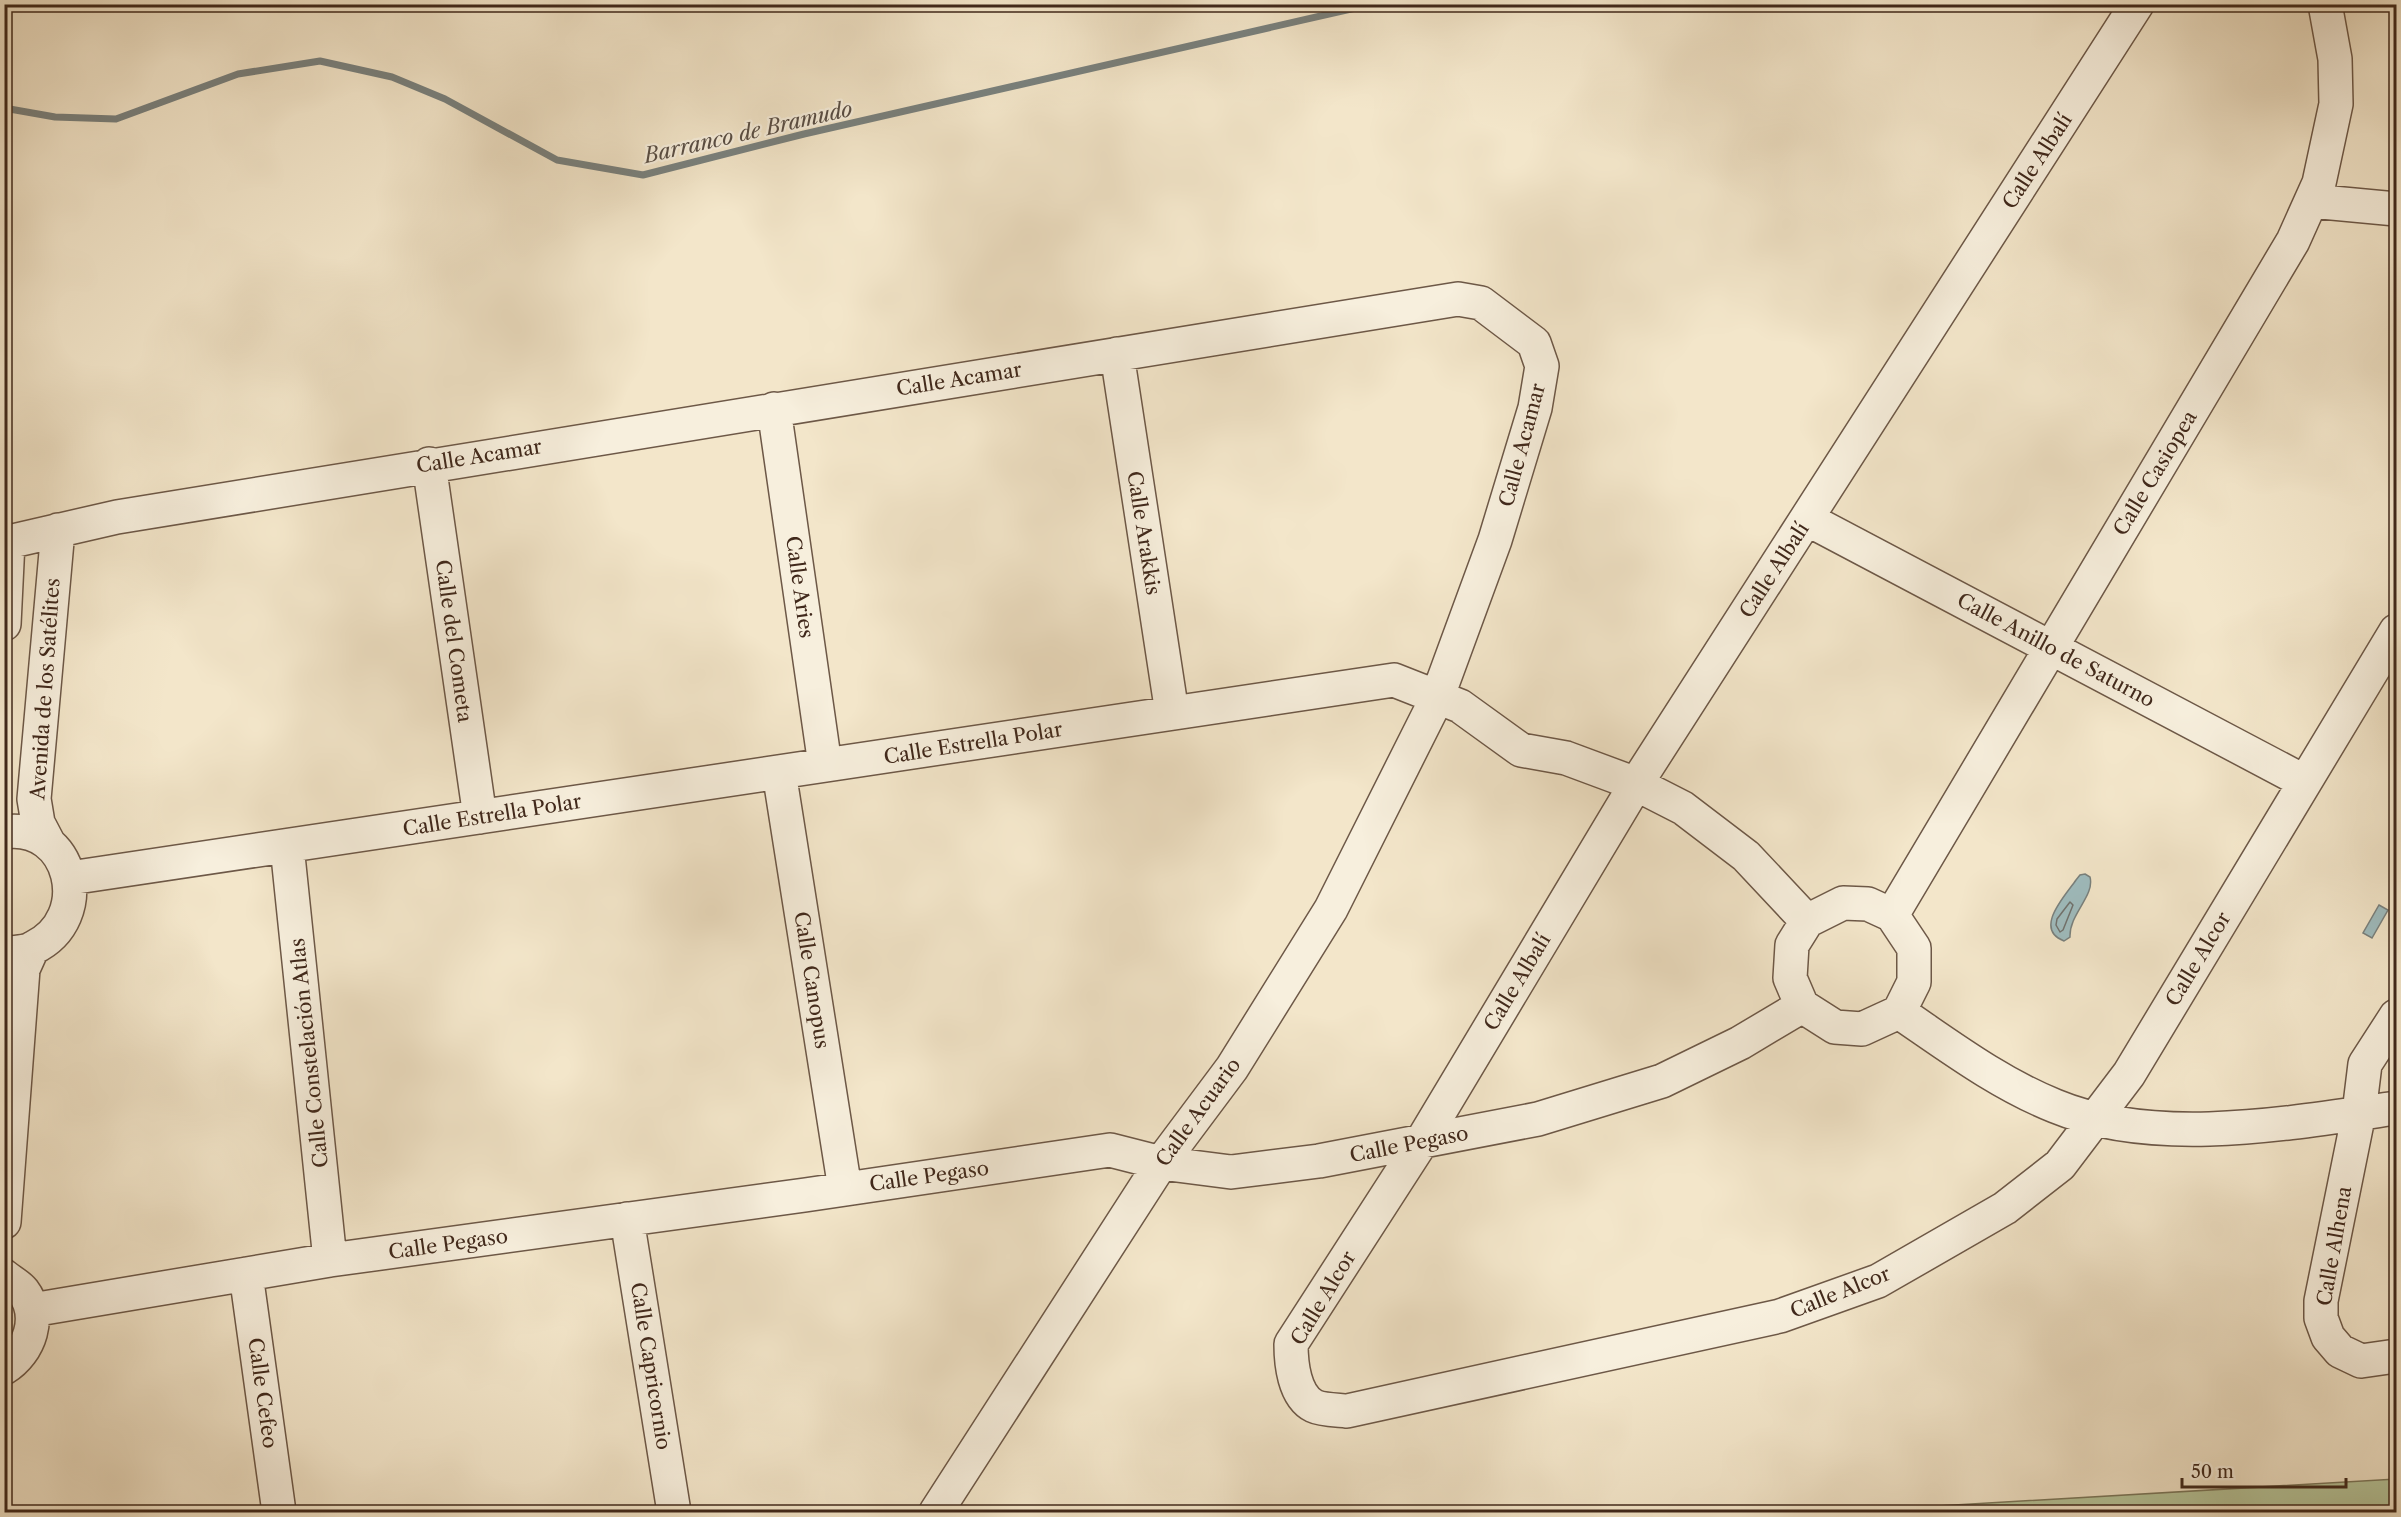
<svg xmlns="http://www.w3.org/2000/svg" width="2401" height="1517" viewBox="0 0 2401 1517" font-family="'Libre Caslon Text',serif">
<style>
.green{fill:#b6c69b;stroke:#7b775b;stroke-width:1.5}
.water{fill:#9fbdc0;stroke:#79817e;stroke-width:1.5}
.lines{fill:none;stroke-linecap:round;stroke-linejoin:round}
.shore{stroke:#70726e;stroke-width:1.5}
.stream{stroke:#79817e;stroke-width:7}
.minor-casing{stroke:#6d5847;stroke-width:36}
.minor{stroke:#f7efdd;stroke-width:33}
.labels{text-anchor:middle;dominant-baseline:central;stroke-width:4.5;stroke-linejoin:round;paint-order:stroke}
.street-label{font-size:20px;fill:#40281b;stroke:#f7efdd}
.water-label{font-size:21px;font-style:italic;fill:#584d44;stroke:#f7efdd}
</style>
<rect width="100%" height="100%" fill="#f3e6ca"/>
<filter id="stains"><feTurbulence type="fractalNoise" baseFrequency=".00333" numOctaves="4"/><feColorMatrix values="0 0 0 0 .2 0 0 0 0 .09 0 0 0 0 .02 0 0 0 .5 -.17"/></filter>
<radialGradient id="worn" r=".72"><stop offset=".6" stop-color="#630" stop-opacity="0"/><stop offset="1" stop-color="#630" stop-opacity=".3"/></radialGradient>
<!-- green -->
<path class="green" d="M2396,1479V1512H1837Z"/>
<!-- water -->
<path class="water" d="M2085,874L2090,877C2095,896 2069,914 2070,937L2064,941C2033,929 2065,896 2076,880L2080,875Z
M2379,905L2388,910L2372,938L2363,933Z"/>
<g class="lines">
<!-- shore -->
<path class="shore" d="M2070,902L2073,905L2063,930L2060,932L2056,925L2057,919Z"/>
<!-- stream -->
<path class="stream" d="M4,108L55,117L116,119L238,74L320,61L392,77L445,99L557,160L643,175L804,134L1373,4"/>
<defs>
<path id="minor" d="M2137,4L1636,784L1422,1141L1291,1344C1291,1363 1294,1396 1314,1406C1322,1410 1338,1410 1347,1411L1780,1316L1878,1281L2005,1208L2060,1165L2129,1074L2396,631
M2311,201L2396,209
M1117,354L1172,713
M774,409L825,765
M429,464L480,817
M1807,519L2305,782
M4,543L117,517L1458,299L1481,303L1534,343L1542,366L1535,408L1495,540L1437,698L1331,909L1232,1068L1161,1163L936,1512
M4,624L8,542
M779,772L845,1189
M4,832C72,822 96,918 33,948C27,952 18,952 11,953
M49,844L38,823L34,799L58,530
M287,846L330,1260
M70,878L1394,680L1460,706L1521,750L1566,758L1636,784L1683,808L1746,856L1807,921
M1843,903L1868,904L1892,915L1914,948V982L1899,1012L1862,1029L1835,1027L1802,1006L1790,978L1792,945L1807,921Z
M1892,915L2293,241L2319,183L2336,104L2335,59L2325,4
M1899,1012C1949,1046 1998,1083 2055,1106C2156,1148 2291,1123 2396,1108
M2396,1016L2365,1064L2359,1113L2321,1301V1318L2328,1337L2340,1351L2361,1361L2396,1356
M627,1219L674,1512
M4,1222L23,969L32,949
M246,1274L279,1512
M4,1276C10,1281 18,1285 23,1291C42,1316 30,1352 4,1368
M32,1310L330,1260L805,1195L1110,1150L1161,1163L1231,1172L1319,1161L1538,1119L1662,1081L1740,1043L1802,1006"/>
</defs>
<!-- minor casing -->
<use href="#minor" class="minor-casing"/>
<!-- minor -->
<use href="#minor" class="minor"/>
</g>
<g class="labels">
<!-- street labels -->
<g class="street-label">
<text transform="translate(2037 161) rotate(-57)">Calle Albalí</text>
<text transform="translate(959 379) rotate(-9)">Calle Acamar</text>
<text transform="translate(1522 445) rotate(-75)">Calle Acamar</text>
<text transform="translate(479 456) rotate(-9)">Calle Acamar</text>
<text transform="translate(2155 473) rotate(-59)">Calle Casiopea</text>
<text transform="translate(1144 533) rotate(81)">Calle Arakkis</text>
<text transform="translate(1774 570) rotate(-57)">Calle Albalí</text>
<text transform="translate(800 587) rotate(82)">Calle Aries</text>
<text transform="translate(454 641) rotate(82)">Calle del Cometa</text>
<text transform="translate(2056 650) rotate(28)">Calle Anillo de Saturno</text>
<text transform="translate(45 689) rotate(-86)">Avenida de los Satélites</text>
<text transform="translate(973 743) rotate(-9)">Calle Estrella Polar</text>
<text transform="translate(492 815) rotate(-9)">Calle Estrella Polar</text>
<text transform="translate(2198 959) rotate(-59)">Calle Alcor</text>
<text transform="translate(812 980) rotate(81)">Calle Canopus</text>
<text transform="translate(1517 982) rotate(-59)">Calle Albalí</text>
<text transform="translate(309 1053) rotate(-96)">Calle Constelación Atlas</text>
<text transform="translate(1198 1112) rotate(-54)">Calle Acuario</text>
<text transform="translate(1409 1144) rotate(-11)">Calle Pegaso</text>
<text transform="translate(929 1176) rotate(-8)">Calle Pegaso</text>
<text transform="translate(448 1244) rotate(-8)">Calle Pegaso</text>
<text transform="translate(2334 1246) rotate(-80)">Calle Alhena</text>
<text transform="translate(1840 1292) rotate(-22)">Calle Alcor</text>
<text transform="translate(1323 1298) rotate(-59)">Calle Alcor</text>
<text transform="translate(651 1366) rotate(81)">Calle Capricornio</text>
<text transform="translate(263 1393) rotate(82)">Calle Cefeo</text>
</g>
<!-- water labels -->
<g class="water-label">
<text transform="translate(748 132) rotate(-13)">Barranco de Bramudo</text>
</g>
</g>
<!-- margin -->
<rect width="2401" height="1517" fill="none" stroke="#f3e6ca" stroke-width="24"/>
<rect x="6" y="6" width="2389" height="1505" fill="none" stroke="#40281b" stroke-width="3"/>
<rect x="12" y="12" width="2377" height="1493" fill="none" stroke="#40281b" stroke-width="1.5"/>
<!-- scale -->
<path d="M2182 1478v9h164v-9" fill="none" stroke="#40281b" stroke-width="3"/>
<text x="2191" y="1478" font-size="18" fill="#40281b" stroke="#f7efdd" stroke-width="4.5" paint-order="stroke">50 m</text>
<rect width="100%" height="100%" filter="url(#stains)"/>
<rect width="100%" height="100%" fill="url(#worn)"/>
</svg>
